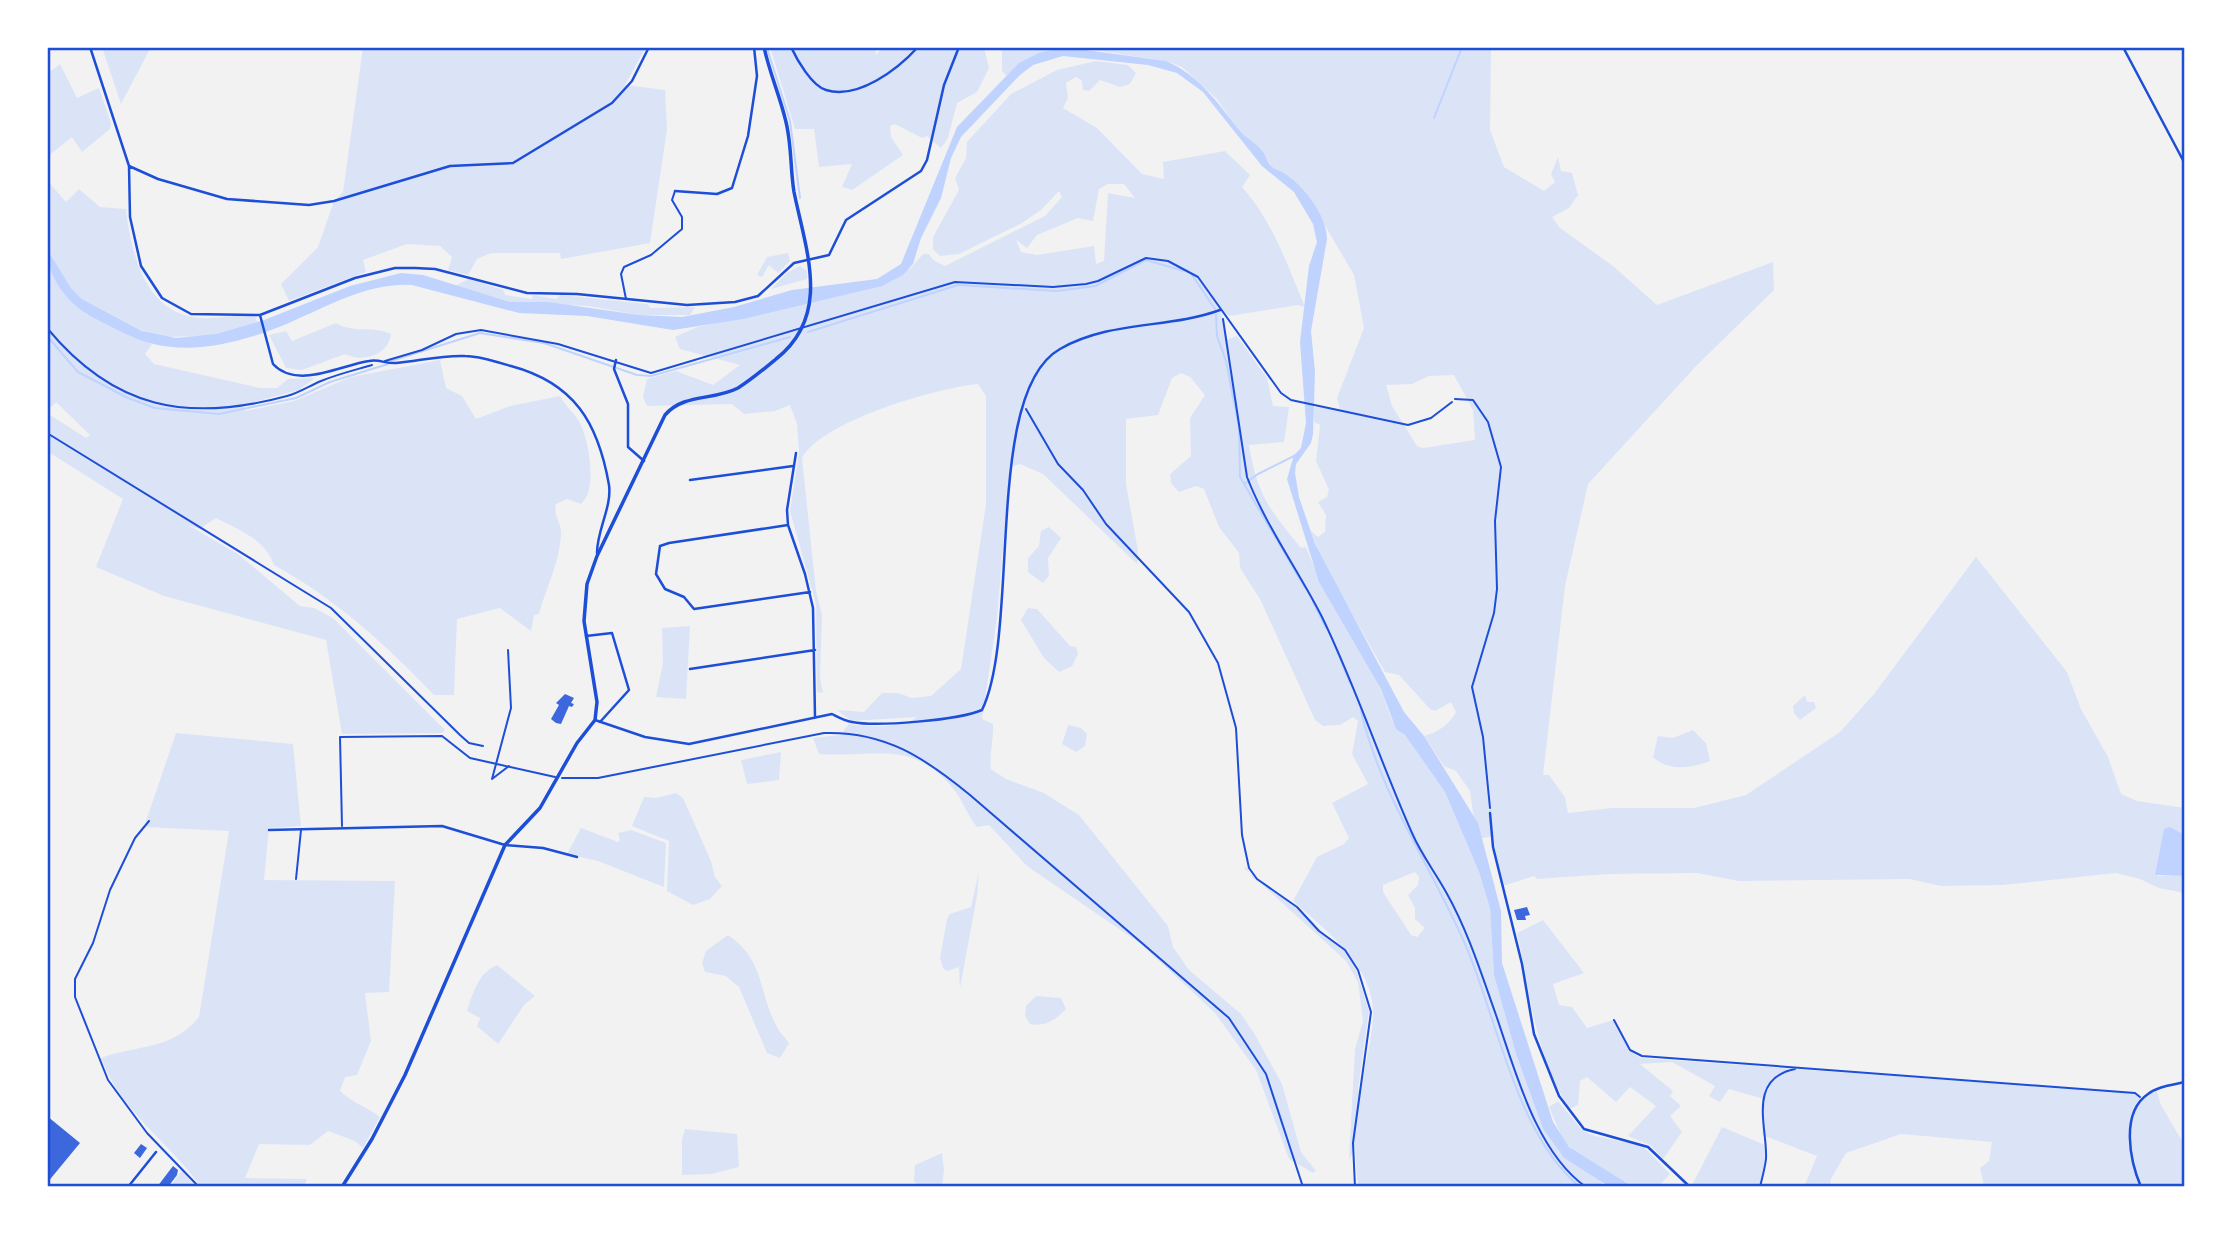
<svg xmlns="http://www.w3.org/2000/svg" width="2232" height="1234" viewBox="0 0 2232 1234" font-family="'Libre Baskerville',serif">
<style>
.green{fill:#dbe4f7;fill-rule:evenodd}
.water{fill:#bfd3fe}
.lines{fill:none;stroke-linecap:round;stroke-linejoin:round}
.stream{stroke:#bfd3fe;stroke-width:2}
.building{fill:#3d67dc}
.path{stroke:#1d4ed8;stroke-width:2}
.service{stroke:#1d4ed8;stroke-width:2}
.minor{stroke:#1d4ed8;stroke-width:2.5}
.tertiary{stroke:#1d4ed8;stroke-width:3.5}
.neatline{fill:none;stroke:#1d4ed8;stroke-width:2.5}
</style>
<rect width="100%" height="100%" fill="#f2f2f2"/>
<!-- green -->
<path class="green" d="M102,47H151L121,104Z
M363,47H646L625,85L665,90L667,129L650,243L561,259L560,253H491L477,259L468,275L448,270L452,257L440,246L407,244L363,260L366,272L289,301L281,284L318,247L334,201L343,192Z
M770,47H875L876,55L883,47H994L984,48L989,68L977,92L957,103L948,138L941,148L927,136L922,138L895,124L890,126L891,137L903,155L852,190L842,187L852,164L819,167L814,129H795Z
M1002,47H1064C1041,53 1024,58 1007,76L1002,71Z
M1074,47H1491L1490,130L1504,167L1544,191L1555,182L1551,174L1558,157L1561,171L1572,173L1578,195L1569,208L1552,217L1560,228L1613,266L1657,305L1773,262L1774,290L1697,365L1588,484L1565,586L1543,775H1549L1565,797L1568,813L1612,808H1694L1746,795L1840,732L1874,694L1976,557L2067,672L2081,709L2108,757L2121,794L2137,801L2185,808V835L2170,827L2157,876H2185V893L2159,888L2140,879L2116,873L2003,885L1941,886L1909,879L1739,881L1697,873L1609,874L1537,879L1534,876L1503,886L1492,837L1482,838L1473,813L1470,791L1456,771L1444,766L1424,736C1438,732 1449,725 1456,712L1451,702L1435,711L1430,709L1399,675L1385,672L1322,561L1310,530L1318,537L1325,532L1326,515L1318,502L1327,497L1329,490L1316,461L1320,425L1314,422V407L1340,410L1337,398L1364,328L1354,275L1307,195L1284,173L1273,169L1262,151L1239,131L1217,99L1182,67L1166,61ZM1454,375L1473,410L1475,440L1423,448L1417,446L1392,406L1386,385L1412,384L1429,376Z
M1096,61L1128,65L1136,73L1130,84L1120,87L1100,80L1089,91L1083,90L1082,81L1076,77L1066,83L1068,98L1063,108L1097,128L1142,174L1164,179L1163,162L1225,151L1250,175L1242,187C1272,220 1288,266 1305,307L1298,305L1229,316L1221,311L1226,340L1237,336L1267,378L1273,406L1289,407L1284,442L1249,445C1257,495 1270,510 1301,548L1306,547C1325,598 1358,639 1380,688C1388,705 1389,724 1405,735L1445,792L1479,872L1490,907L1494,975L1516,1054L1543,1129L1564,1158L1603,1182L1597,1187H1358L1355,1148L1349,1160L1355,1049L1363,1021L1358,982L1346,961L1244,868L1246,867L1253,878L1290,903L1344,951L1355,967L1369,1011L1358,1089L1361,1091C1364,1066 1372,1041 1373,1016C1375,966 1326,931 1293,901L1317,857L1344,844L1349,838L1332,803L1368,784L1352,754L1358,721L1353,717L1340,725L1323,726L1315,720L1260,599L1240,568L1239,553L1219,527L1204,489L1196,486L1179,492L1171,483L1170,474L1191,456L1190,418L1205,395L1190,377L1181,373L1172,378L1158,415L1126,419V484L1138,551L1137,564L1043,474L1020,464L1010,467L997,618L982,719L993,724C994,740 989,753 991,769L1006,779L1044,793L1079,815L1168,926L1173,947L1189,970L1241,1014L1254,1033L1282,1084L1301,1152L1316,1171L1313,1173L1289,1159L1256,1070L1215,1013L1141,944L1027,866L989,825L977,827C967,815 962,798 951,786C910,738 871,758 819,754L813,738L840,735L849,724C868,727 901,729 917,717L851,721L837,710L864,712L882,693H898L912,698L931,696L961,669L986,504V396L978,384C936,388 822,421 802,458L816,591L822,615L820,679L823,693L817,692L816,604L790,511L799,453L797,424L790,405L775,411L744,414L732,404L647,406L643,397L647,379L676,371L713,385L740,365L680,349L675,337L697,327L792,306L910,269L923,254H929L933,260L945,266L1045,216L1062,197L1059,191L1041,210L1022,223L959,254L940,256L933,249V237L959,190L955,178L966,158L967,142L1011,94L1057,70ZM1108,184H1124L1135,198L1108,193L1104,261L1096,264L1094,246L1037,255L1021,252L1016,240L1027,248L1037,235L1078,218L1093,221L1099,189ZM1415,872L1419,877L1418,885L1408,895L1415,908V919L1425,928L1417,937L1411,935L1383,892V885Z
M60,64L77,98L99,88L111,123L110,129L82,152L72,137L47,157V74Z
M47,180L66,202L79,189L100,207L126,209C131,253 145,315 201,318C219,319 237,314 255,316L257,322L208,336L162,337L143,331L82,299L71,288L47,249Z
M788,253L790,261L778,273L769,265L762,277L757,275L767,257Z
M47,264L86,314L152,344L145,354L154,364L260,388H277L288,379L315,378L299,390L243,405L245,411L294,401L351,377L440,360L446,388L462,396L476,419L510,406L560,396C566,407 575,413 580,423C589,441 598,490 581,504L567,499L556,504C553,516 562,523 561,535C559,564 546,588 539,614L534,615L531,631L500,608L457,619L454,695H434C385,644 336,599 274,565C266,540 238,529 216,518L199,529L188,525L238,554L300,606L314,608L333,618L445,730L442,733L342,734L326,640L164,596L96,567L123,499L47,451V413L86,438L90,435L56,402L52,407L47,405Z
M800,266L807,271V279L771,289L788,272Z
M468,279L504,290L505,295L532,299L533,295L556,299L560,295L647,304L651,308L695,307L690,315H639L588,306L510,302L455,286Z
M336,323C354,334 373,325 391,334C389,355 362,363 345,354L302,370L286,368L269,335L286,331L292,341Z
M1049,527L1061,538L1048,558L1049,576L1043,583L1028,572V558L1039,546L1041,531Z
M1028,608L1037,609L1070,646L1076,647L1078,654L1072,666L1059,672L1044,658L1021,620Z
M690,626L686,699L656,697L663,663L662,628Z
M1805,695L1807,702H1814L1816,708L1800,720L1794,713L1793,706Z
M1068,725L1081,728L1087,734L1085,746L1076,752L1062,744Z
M1693,730L1706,743L1710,761C1693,768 1668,772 1653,757L1658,736L1673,738Z
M176,733L293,744L301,826L269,828L264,880L395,881L389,992L365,993L371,1041L357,1075L345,1077L340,1091C351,1102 367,1107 380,1117L363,1148L355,1141L328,1131L310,1145L259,1144L245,1178L307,1179L304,1187H201C168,1140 122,1114 101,1058C139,1044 171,1051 199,1017L229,831L144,827Z
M781,752L779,780L747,784L741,760Z
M676,793L683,798L711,861L715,877L722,886L710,899L693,905L667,891L669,841L632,826L644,797L656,798Z
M581,828L618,842L620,840L618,833L631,830L666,843L664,887L598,861L567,854Z
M979,871L977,896L960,988L959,967L947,971L943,968L940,958L947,919L950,914L971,907Z
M1543,920L1584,973L1553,984L1559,1005L1572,1007L1587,1028L1613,1020L1629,1051L1641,1058L2134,1093L2142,1098L2156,1089L2161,1105L2185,1146V1187L1984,1185L1980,1168L1989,1161L1992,1142L1901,1134L1846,1153L1831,1179L1830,1187H1804L1817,1156L1762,1135L1764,1099L1729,1089L1720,1102L1709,1096L1715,1086L1672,1062L1640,1064L1673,1091L1670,1096L1681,1106L1670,1116L1682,1132L1663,1159L1650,1145L1628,1136L1656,1106L1630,1087L1616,1102L1587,1077L1580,1081L1578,1105L1570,1109C1534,1056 1531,993 1517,933Z
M728,935C765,960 758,991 776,1025C779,1032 785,1037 789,1043L780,1058L767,1053L739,987L726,976L705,972L702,963L706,951Z
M497,965L535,996L524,1005L498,1044L477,1026L480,1018L467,1011C473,993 478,973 497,965Z
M1036,996L1061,998L1066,1009C1056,1020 1045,1027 1030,1024L1025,1016L1026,1006Z
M1558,1101L1583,1131L1595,1136L1643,1146L1670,1174L1658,1187H1633L1578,1154L1564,1142L1549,1107Z
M1722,1127L1765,1145L1766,1160L1760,1187H1691Z
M685,1129L737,1134L739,1167L711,1174L682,1175V1139Z
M942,1153L944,1170L942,1187H920L914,1181L915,1165Z
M182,1170L195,1187H170Z"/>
<!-- water -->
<path class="water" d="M1064,47L1166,61C1200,76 1217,102 1239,130C1245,138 1257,143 1263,152C1266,156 1267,161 1271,166C1275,170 1279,170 1284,173C1304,186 1327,216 1327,239L1311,331L1315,372L1313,434L1311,443L1296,464L1295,473L1299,497L1315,544L1404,712L1424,736L1478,823L1501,911L1502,963L1553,1122L1569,1147L1633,1187H1610L1564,1158L1543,1129L1516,1054L1494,975L1490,908L1479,872L1445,792L1405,735L1396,729L1381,689L1319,582L1287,479L1294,455L1301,448L1306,423L1300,342L1309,266L1317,242L1313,224L1294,192L1262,166L1203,92L1177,73L1148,65L1063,56L1033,65L1020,75L961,137L951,158L941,198L921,238L913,264L903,275L882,286L743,319L673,330L587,316L519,313L412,285C367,283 331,305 291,322C250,340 195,356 150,343C131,338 114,328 96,319C69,306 47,278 47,249L71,288L82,299L142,331L176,338L216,334L264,320L350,286L401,273L423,275L510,302H548L639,315L682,317L734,307L792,290L877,279L901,264L957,127L1019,63L1039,53Z
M2170,827L2185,835V876L2155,875L2164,829Z"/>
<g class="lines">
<!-- stream -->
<path class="stream" d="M767,48L790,121L800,198
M1434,118L1462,47
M1192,275L1215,309
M1216,315L1217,336L1226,361L1239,428L1240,477L1305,588
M808,332L958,285L1057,291L1095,286L1146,260L1184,271
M47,336L78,372L128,398L155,408L219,414L296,398L330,382L388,364
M391,361L480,333L544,343L637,375L651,376L790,337
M1244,484L1258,474L1296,455
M1313,602L1326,628
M1335,646L1350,683
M1361,711C1380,794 1431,866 1465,944C1497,1017 1516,1135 1580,1187"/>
</g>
<!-- building -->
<path class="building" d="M565,694L574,698L571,703L574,704L572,707L569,706L561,724L556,723L551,719L559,705L556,703Z
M1527,907L1530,915L1525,916L1526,920H1517L1514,910Z
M47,1116L80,1143L47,1183Z
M141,1144L147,1148L140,1158L134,1153Z
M173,1166L178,1170L177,1175L168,1187H157Z"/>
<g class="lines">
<!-- path -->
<path class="path" d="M1223,319L1247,477C1266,526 1298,570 1322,617C1356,687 1380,761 1412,833C1421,854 1435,872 1446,892C1468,931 1481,973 1496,1015C1515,1070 1536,1152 1586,1187
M47,328C114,409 187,423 287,396C299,393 309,386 321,381C338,374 355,370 372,365
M1455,399L1473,400L1488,422L1501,467L1495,521L1497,589L1494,613L1472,687L1483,737L1490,808
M1026,409L1058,464L1083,490L1106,524L1189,612L1218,663L1236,728L1242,835L1249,868L1257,879L1297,907L1319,931L1345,950L1358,970L1371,1012L1353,1143L1355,1187
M47,433L331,608L460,735L469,743L483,746
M562,778H598L824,733C885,731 925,758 970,795L1229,1018L1266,1074L1303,1187
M149,821L135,838L110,890L93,943L75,979V997L108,1080L147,1133L199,1187
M1614,1020L1630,1050L1642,1056L2135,1093L2140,1097
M1760,1187C1762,1178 1765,1168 1766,1159C1768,1129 1746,1079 1795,1069"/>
<!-- service -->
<path class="service" d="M626,299L621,274L624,267L651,255L682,229V217L672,200L675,191
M385,361L422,350L456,334L481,330L558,344L651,373L955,282L1053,287L1086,284L1098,281L1146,258L1168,261L1198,277L1281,393L1291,400L1408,425L1431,418L1452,402
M508,650L511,708L492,779L509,766
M342,826L340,737L442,736L470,758L555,777
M296,879L301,830"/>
<!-- minor -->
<path class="minor" d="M90,47L129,166L130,217L141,266L162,298L191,314L260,315L355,278L395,268H415L435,269L527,293L577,294L687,305L735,302L758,296L794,263L829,255L846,220L921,171L927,160L944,85L959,47
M791,47C797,60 812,86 826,90C858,100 898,69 918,47
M2123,47L2185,164
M129,166L158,179L227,199L309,205L334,201L450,166L513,163L612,103L632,81L649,47
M675,191L717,194L732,188L748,136L757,76L754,47
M260,315L273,364C297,390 341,365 369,361C379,359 387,364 396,363C419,361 441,355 465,356C481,356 495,362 511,366C574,383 598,422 609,485C612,507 597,530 597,553
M616,360L614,369L628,404V447L644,461
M796,453L787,510L788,525L805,574L813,608L815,717
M690,480L793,466
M788,525L669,543L660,546L656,574L665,589L684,597L694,609L810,592
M586,636L612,633L629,690L600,722
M690,669L815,650
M595,720L645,737L689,744L832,714C838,717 845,721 852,722C877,727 959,720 982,710C1021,630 983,392 1060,349C1111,320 1168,329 1220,310
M1490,813L1493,847L1522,964L1534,1034L1559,1096L1584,1129L1648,1147L1690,1187
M269,830L442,826L505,845L543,848L577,857
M128,1187L156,1152
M2141,1187C2130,1161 2120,1113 2148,1094C2158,1086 2173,1085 2185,1082"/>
<!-- tertiary -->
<path class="tertiary" d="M342,1187L372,1139L405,1075L505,845L540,808L577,743L595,720L597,702L584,621L587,584L597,556L665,415C684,393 713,401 738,388C751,380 764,369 776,359C832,315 806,251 794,192C790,168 792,143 785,118C779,94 769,71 764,47"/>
</g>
<!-- border -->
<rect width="2232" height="1234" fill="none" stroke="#ffffff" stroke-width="98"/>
<rect x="49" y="49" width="2134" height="1136" class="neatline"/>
</svg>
